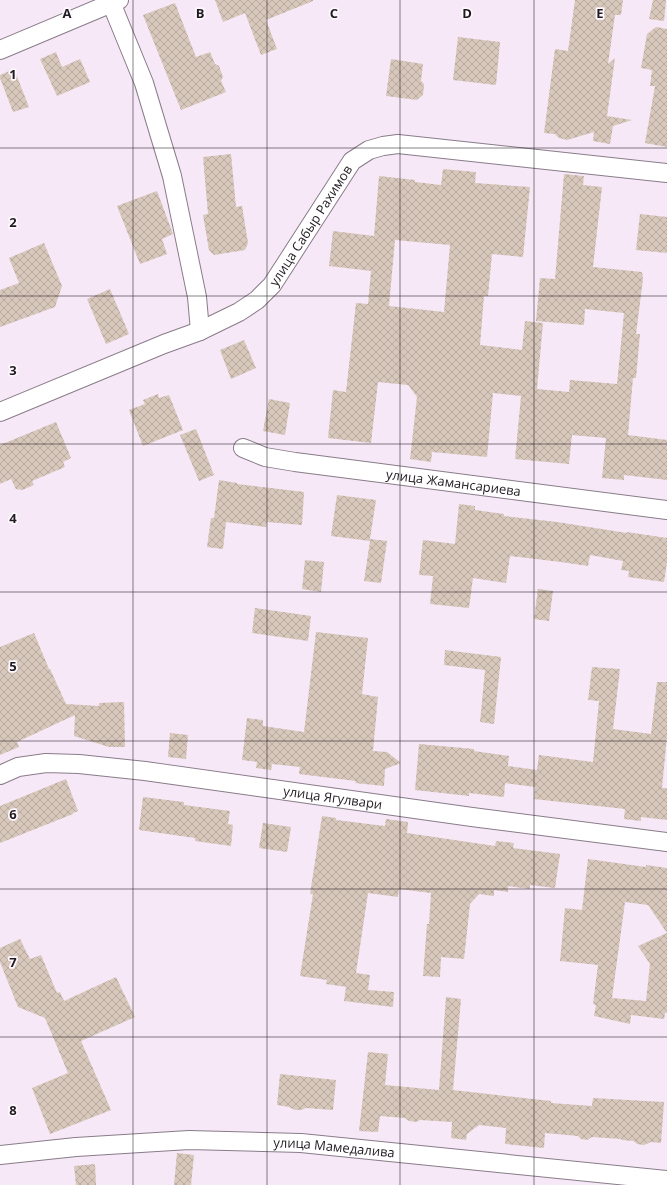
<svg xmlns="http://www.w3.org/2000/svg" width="667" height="1185" viewBox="0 0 667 1185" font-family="'Open Sans',sans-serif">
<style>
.building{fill:url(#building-cross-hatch);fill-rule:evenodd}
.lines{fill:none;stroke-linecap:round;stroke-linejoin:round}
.minor-casing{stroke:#897c89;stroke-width:20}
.minor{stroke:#fff;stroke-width:18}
.grid{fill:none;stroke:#201b20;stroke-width:1;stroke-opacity:0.55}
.labels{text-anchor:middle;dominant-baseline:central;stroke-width:3.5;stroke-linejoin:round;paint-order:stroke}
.street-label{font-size:13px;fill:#201b20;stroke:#fff8fe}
.grid-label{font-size:13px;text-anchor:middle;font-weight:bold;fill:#201b20;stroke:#fff8fe;stroke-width:3.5;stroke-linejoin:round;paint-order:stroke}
</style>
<defs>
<pattern id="building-cross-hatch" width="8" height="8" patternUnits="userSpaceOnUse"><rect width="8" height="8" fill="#d8c7bb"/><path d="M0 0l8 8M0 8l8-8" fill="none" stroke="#b9aaa0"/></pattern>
</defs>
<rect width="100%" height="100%" fill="#f7e8f7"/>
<!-- building -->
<path class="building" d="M215,0H313V1L266,20L277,49L261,55L245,13L223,22Z
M575,0H623L621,15H615L608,64L615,58L607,116L632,120L613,126L610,144L593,141L594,132L567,140L559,138L555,134L544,133L555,49L568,51Z
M653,0H666L664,21L649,19Z
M175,3L196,57L210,52L215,64L219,66L223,77L221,81L226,92L181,110L143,15Z
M656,27L667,29V147L645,143L655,86H650L652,70L641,68L647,34Z
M458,37L500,42L496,85L453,80Z
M56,52L62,67L80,59L90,82L57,96L40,59Z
M391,59L423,64L421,81L424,84L423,95L417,100L386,96Z
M14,69L29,107L13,112L0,78V75Z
M231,154L236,207L242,206L248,243L245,250L214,255L209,250L203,215L208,214L203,157Z
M443,169L476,172L475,183L530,187L523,257L492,254L488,296H484L480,345L522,350L525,321L543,323L537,389L569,392L570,380L617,384L624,313L585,309L584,325L536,321L540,278L555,279L564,174L584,176L583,185L602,187L593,267L642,272L643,279L636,334H640L636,378H633L628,435L667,440V480L624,475V480L602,478L606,438L572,435L569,464L515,459L521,396L493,393L487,457L432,452L431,462L410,459L417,397L408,385L378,382L371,443L328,438L333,390L346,392L356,303L368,304L371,271L329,266L333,231L374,236L379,176L415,180V182L441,185ZM395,240L450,245L444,312L389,306Z
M157,191L173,234L162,239L167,254L140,264L117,206Z
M640,214L667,217V253L636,250Z
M44,243L62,286L55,307L0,327V290L19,283L9,258Z
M110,289L129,334L106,344L87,299Z
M244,340L256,368L231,379L220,350Z
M158,394L159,398L169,395L183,430L143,446L129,410L145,404L143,400Z
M269,399L290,403L285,435L263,431Z
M56,422L71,458L63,462L65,467L32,481L34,485L22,490L16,489L11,479L0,484V445Z
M196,429L214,475L199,481L180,435Z
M219,480L237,483V484L304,492L302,525L267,522L266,527L226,522L223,549L207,547L211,518H214Z
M337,495L376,500L370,539L387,541L381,583L364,581L370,541L331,536Z
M459,504L475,506V510L504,514V516L557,522L627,533V532L667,538V562L664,582L628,577L629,571L621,570L623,561L590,555L588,566L561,562L510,556L506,583L473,578L469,608L430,604L433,576L419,575L423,540L455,544Z
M305,560L324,562L321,592L302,589Z
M538,589L553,591L549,621L534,619Z
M255,608L311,616L308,641L252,633Z
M316,632L368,638L362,694L378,697L373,751L387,752L401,763L385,769L384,786L355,783L356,781L299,774L300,767L272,764L271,770L256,768L257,762L242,760L247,718L263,720V726L304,732Z
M34,633L49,669H50L66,704L99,706V703L124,702L125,747H109L74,736L75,715L17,742L19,747L0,755V647Z
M445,650L501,657L494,724L480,722L485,670L444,665Z
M592,667L620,669L613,729L651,734L657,682H667V736L662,788H667V820L641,817V821L624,819L625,809L534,799L535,787L505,783L504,797L469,793V796L415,790L419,744L474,749V751L509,756L508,766L537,770L539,755L593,762L599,701L588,700Z
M170,733L188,735L186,759L168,757Z
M66,779L78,811L73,813V814L0,843V806Z
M143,797L184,802V805L230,811L228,824L233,825L231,846L195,841V838L139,830Z
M322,816L336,818V820L385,826L386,819L408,822L407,833L495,846L496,841L514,843L513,848L560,854L555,888L530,885V889L508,886V892L494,890V896L479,894L470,904L464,959L441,957L440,977L423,976L427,924H429L431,893L399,889L398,897L368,893L356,973L370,975L368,990L394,992L393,1007L344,1001L346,987L354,988L326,984L327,980L300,976L313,894H310Z
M263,823L291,827L287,852L259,848Z
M588,859L646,867V865L667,868V933L648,905L625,902L612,998L646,1001L650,964L638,946L667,933V1013H665L664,1019L631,1015L630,1024L594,1016L596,1005L593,1004L598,965L560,961L565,908L582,910Z
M20,939L30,959L41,955L57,993L60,992L64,1001L116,977L135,1017L81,1041L111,1110L50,1134L32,1088L68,1073L45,1018L18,1007L0,962V948Z
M446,997L461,999L453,1090L551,1101V1103L592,1106L593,1098L664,1102L661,1143L651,1142L644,1145L637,1144L634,1141L621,1140V1139L592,1137L587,1140L581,1139L578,1136L545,1133L544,1148L505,1144L506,1128L479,1125L467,1134L466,1140L451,1138L452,1122L420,1120L416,1122L409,1121L405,1118L380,1116L378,1132L359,1131L368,1052L388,1054L385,1085L439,1090Z
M280,1074L336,1080L333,1110L306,1108L301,1110H295L289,1107L277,1105Z
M177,1153L194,1155L191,1185H174Z
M95,1164L96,1185H76L74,1166Z"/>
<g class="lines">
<defs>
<g id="minor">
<path d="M110,0L144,83L172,176L197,297L200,331"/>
<path d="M0,50L119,0"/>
<path id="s1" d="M0,412L164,344L200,331L239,312L257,300L272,285L352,161L369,150L383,146L398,144L667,173"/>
<path id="s2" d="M243,448L265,457L295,462L667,510"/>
<path id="s3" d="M0,775L18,767L46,763L79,764L145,771L472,817L667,842"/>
<path id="s4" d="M0,1155L76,1147L189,1140L301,1143L667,1180"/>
</g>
</defs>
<!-- minor casing -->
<use href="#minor" class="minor-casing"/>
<!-- minor -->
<use href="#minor" class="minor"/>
</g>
<!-- grid -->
<path class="grid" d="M133,0V1185M267,0V1185M400,0V1185M534,0V1185M0,148H667M0,296H667M0,444H667M0,592H667M0,741H667M0,889H667M0,1037H667"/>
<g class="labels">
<!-- street labels -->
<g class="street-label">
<text stroke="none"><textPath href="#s1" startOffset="373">улица Сабыр Рахимов</textPath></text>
<text stroke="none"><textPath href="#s2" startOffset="214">улица Жамансариева</textPath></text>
<text stroke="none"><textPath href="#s3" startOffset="337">улица Ягулвари</textPath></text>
<text stroke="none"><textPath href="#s4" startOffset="335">улица Мамедалива</textPath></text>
</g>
</g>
<g class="grid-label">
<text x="67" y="18">A</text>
<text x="200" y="18">B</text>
<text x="334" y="18">C</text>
<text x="467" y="18">D</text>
<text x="600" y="18">E</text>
<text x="13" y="79">1</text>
<text x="13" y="227">2</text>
<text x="13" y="375">3</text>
<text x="13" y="523">4</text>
<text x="13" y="671">5</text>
<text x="13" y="819">6</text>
<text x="13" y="967">7</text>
<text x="13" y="1115">8</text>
</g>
</svg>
